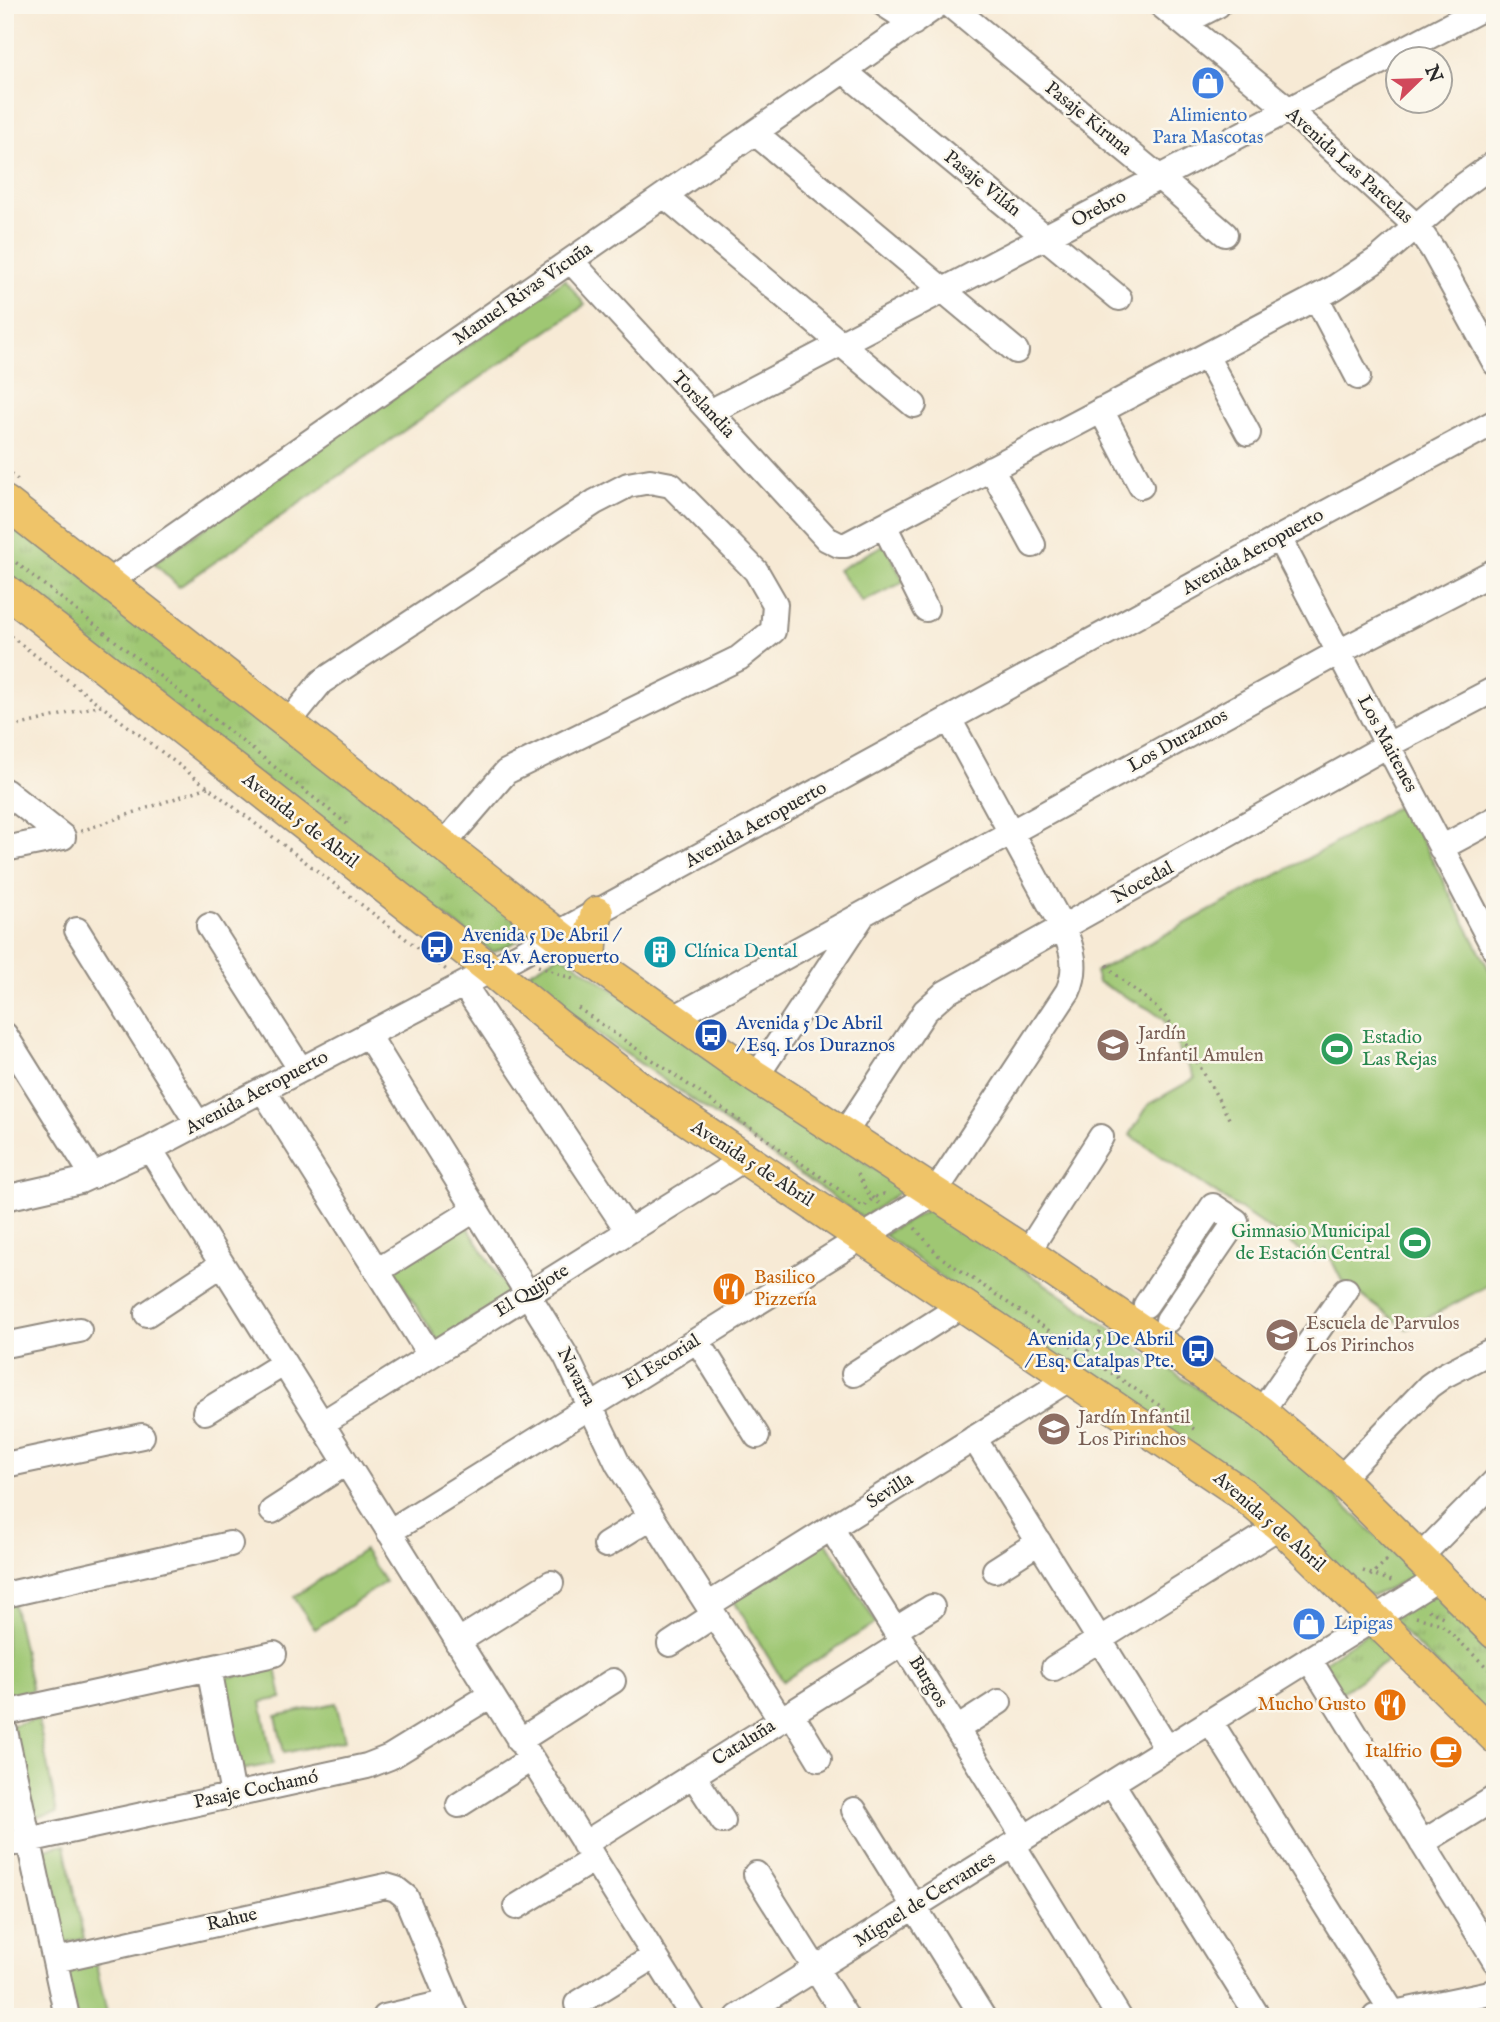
<svg xmlns="http://www.w3.org/2000/svg" width="1500" height="2022" viewBox="0 0 1500 2022" font-family="'IM FELL English',serif">
<style>
.grass{fill:#9fc773;stroke:#65794f;stroke-width:2}
.park{fill:url(#park-tufts);stroke:#65794f;stroke-width:2}
.lines{fill:none;stroke-linecap:round;stroke-linejoin:round}
.minor-casing{stroke:#918a80;stroke-width:28}
.major-casing{stroke:#918a80;stroke-width:35}
.path{stroke:#918a80;stroke-width:3.5;stroke-dasharray:2 5;stroke-linecap:butt}
.minor{stroke:#fff;stroke-width:24}
.major{stroke:#efc469;stroke-width:32}
.labels{text-anchor:middle;dominant-baseline:central;stroke-width:5;stroke-linejoin:round;paint-order:stroke}
.shop-label{font-size:19px;fill:#366cbe;stroke:#fbf7ec}
.street-label{font-size:19px;fill:#2b2b2b;stroke:#fbf7ec}
.transit-label{font-size:19px;fill:#164399;stroke:#fbf7ec;text-anchor:start}
.culture-label{font-size:19px;fill:#0d838f;stroke:#fbf7ec;text-anchor:start}
.education-label{font-size:19px;fill:#785e54;stroke:#fbf7ec;text-anchor:start}
.leisure-label{font-size:19px;fill:#27864d;stroke:#fbf7ec;text-anchor:start}
.food-label{font-size:19px;fill:#c56008;stroke:#fbf7ec;text-anchor:end}
</style>
<defs>
<pattern id="park-tufts" width="24" height="20" patternUnits="userSpaceOnUse" patternTransform="scale(1.75)"><rect width="24" height="20" fill="#9fc773"/><path d="M3 7l-1-3M5 7V3M7 7l1-3M15 17l-1-3M17 17v-4M19 17l1-3" fill="none" stroke="#82a25f"/></pattern>
</defs>
<rect width="100%" height="100%" fill="#fbf7ec"/>
<filter id="ink" filterUnits="userSpaceOnUse"><feTurbulence type="fractalNoise" baseFrequency=".0143" numOctaves="2"/><feDisplacementMap in="SourceGraphic" scale="14" xChannelSelector="R" yChannelSelector="G"/><feConvolveMatrix kernelMatrix="1 2 1 2 8 2 1 2 1" color-interpolation-filters="sRGB"/></filter>
<filter id="wash" filterUnits="userSpaceOnUse"><feTurbulence type="fractalNoise" baseFrequency=".00686" numOctaves="4" result="noise"/><feDisplacementMap in="SourceGraphic" scale="28" xChannelSelector="R" yChannelSelector="G"/><feGaussianBlur stdDeviation="1.57" result="paint"/><feColorMatrix in="noise" values="0 0 0 0 0 0 0 0 0 0 0 0 0 0 0 0 0 1.4 0 .05"/><feComposite in="paint" operator="in"/></filter>
<g filter="url(#wash)">
<rect width="100%" height="100%" fill="#f7ead5"/>
<!-- grass -->
<path class="grass" d="M565,279L585,305L179,587L154,563Z
M885,544L904,582L862,602L838,570Z
M1403,803L1495,981V1282L1407,1329L1342,1281L1326,1249L1315,1260L1130,1135L1149,1104L1195,1078L1163,1019L1149,1009L1098,982L1095,972L1327,848Z
M561,954L904,1189L863,1218L518,979Z
M933,1207L1291,1453L1416,1575L1373,1596L883,1234Z
M465,1223L510,1294L438,1341L393,1270Z
M825,1540L876,1623L783,1681L732,1598Z
M364,1550L385,1582L315,1629L294,1597Z
M12,1597L32,1691L6,1696L5,1599Z
M276,1668L282,1698L261,1702L273,1764L235,1771L217,1679Z
M336,1703L345,1740L284,1753L276,1716Z
M38,1719L57,1813L32,1818L12,1725Z
M65,1845L84,1939L58,1944L39,1850Z
M95,1961L108,2017H76L65,1968Z"/>
<!-- park -->
<path class="park" d="M5,515L539,931L493,952L5,585Z
M1438,1591L1495,1646V1722L1390,1619Z
M1369,1632L1395,1656L1336,1696L1319,1665Z"/>
</g>
<g filter="url(#ink)">
<g class="lines">
<defs>
<path id="minor" d="M885,5L913,23
M950,5L1160,178L1225,234
M1161,5L1289,110L1417,227L1433,250L1495,363
M1183,23L1218,5
M844,71L1119,298
M755,133L1016,351
M665,196L914,405
M571,261L827,539L839,545H846L1334,288L1378,259L1463,186L1495,163
M1317,299L1358,377
M1206,356L1248,433
M1101,410L1141,486
M710,412L1489,5
M991,468L1033,545
M884,525L926,609
M1279,538L1495,950
M107,583L938,5
M288,723L321,682L595,502L628,485L650,481L671,485L756,571L775,604L773,631L739,658L506,772L444,844
M5,791L63,837
M1441,848L1495,819
M5,849L63,837
M209,926L301,1070
M77,930L198,1124
M464,985L628,1231
M672,1019L1339,652L1495,571
M5,1035L93,1176
M368,1035L566,1356L618,1464L781,1720
M756,1077L861,918
M263,1090L430,1355
M844,1134L925,1011L945,993L1388,745L1495,689
M150,1149L693,2017
M5,1198L80,1181L150,1149L491,970L1279,538L1495,422
M1027,1253L1101,1137
M377,1271L476,1209
M1146,1305L1213,1206L1236,1221L1168,1320
M147,1314L221,1265
M697,1340L757,1436
M5,1345L79,1330
M854,1374L964,1304
M205,1412L283,1364
M1261,1412L1346,1290
M321,1424L744,1159
M974,1438L1167,1748
M5,1465L142,1436
M1340,1479L1429,1386L1443,1376L1495,1349
M272,1511L346,1463
M831,1528L1024,1837
M389,1532L935,1192L1068,991C1078,969 1073,949 1063,928L949,719
M606,1545L651,1517
M1419,1558L1495,1481
M995,1570L1039,1542
M5,1595L230,1544
M708,1605L1072,1377
M895,1630L932,1607
M457,1642L551,1583
M670,1644L714,1615
M1309,1659L1495,1961
M209,1668L233,1795
M1054,1668L1280,1526
M5,1713L274,1654
M791,1713L819,1759
M1210,1721L1393,2013
M957,1729L999,1702
M5,1731L67,2017
M519,1741L613,1681
M693,1775L723,1821
M1112,1783L1258,2017
M459,1805L531,1759
M854,1810L983,2017
M1422,1843L1495,1798
M584,1844L903,1643
M5,1845L367,1766L390,1757L491,1695
M1013,1845L1119,2017
M756,1874L846,2017
M516,1907L594,1859
M55,1960L386,1886L396,1889L406,1897L456,2017
M577,2004L655,1956
M385,2017L449,2002
M738,2017L1439,1578
M1375,2017L1495,1992"/>
<path id="major" d="M5,502L590,960L756,1077L1027,1253L1261,1412L1340,1479L1495,1633
M5,590L491,970L556,1024L639,1087L1241,1493L1280,1526L1495,1737
M590,960L592,930L597,913"/>
</defs>
<!-- minor casing -->
<use href="#minor" class="minor-casing"/>
<!-- major casing -->
<use href="#major" class="major-casing"/>
<!-- path -->
<path class="path" d="M5,470L19,481
M5,554L347,824
M5,632L448,971
M5,729L101,705
M81,831L208,787
M1107,965C1125,986 1151,999 1168,1020C1193,1051 1212,1088 1231,1122
M538,966L573,979
M578,1008L864,1207L873,1198L884,1194L888,1197
M858,1174L866,1191L880,1204
M915,1228L939,1256L1197,1431
M1084,1357L1101,1331
M1363,1571L1392,1581
M1370,1576L1386,1561L1387,1563
M1428,1610L1443,1617
M1416,1617L1441,1624L1495,1675"/>
<!-- minor -->
<use href="#minor" class="minor"/>
<!-- major -->
<use href="#major" class="major"/>
</g>
</g>
<!-- icons -->
<defs>
<symbol id="shop-disc" viewBox="-11 -11 22 22"><circle r="9.5" fill="#3f7fe0" stroke="#fbf7ec"/><path d="M-5-2.5h2.3a2.7 3.5 0 0 1 5.4 0H5L5.5 6h-11ZM-1.5-2.5h3a1.5 2.3 0 0 0-3 0Z" fill="#fff"/></symbol>
<symbol id="bus-disc" viewBox="-11 -11 22 22"><circle r="9.5" fill="#1a4fb4" stroke="#fbf7ec"/><path d="M-5-6H5V4H4V6H2V4H-2V6H-4V4H-5ZM-3.5-4V0h7V-4ZM-3.5 1.2v1.5H-2V1.2ZM2 1.2v1.5H3.5V1.2Z" fill="#fff"/></symbol>
<symbol id="building-disc" viewBox="-11 -11 22 22"><circle r="9.5" fill="#0f9aa8" stroke="#fbf7ec"/><path d="M-4-6H4V6H1V3H-1V6H-4ZM-2.5-4.3h1.7v1.8h-1.7ZM.8-4.3h1.7v1.8H.8ZM-2.5-1h1.7V.8h-1.7ZM.8-1h1.7V.8H.8Z" fill="#fff"/></symbol>
<symbol id="school-disc" viewBox="-11 -11 22 22"><circle r="9.5" fill="#8d6e63" stroke="#fbf7ec"/><path d="M0-5L7-2L0 1L-7-2ZM-4 1L0 2.5L4 1V4Q0 6-4 4Z" fill="#fff"/></symbol>
<symbol id="stadium-disc" viewBox="-11 -11 22 22"><circle r="9.5" fill="#2e9e5b" stroke="#fbf7ec"/><path d="M0-5a6.5 5 0 1 0 0 10a6.5 5 0 1 0 0-10ZM-3.5-1.8h7v3.6h-7Z" fill="#fff"/></symbol>
<symbol id="restaurant-disc" viewBox="-11 -11 22 22"><circle r="9.5" fill="#e8710a" stroke="#fbf7ec"/><path d="M-5-6h1v4h1v-4h1v4h1v-4h1v5L-1.5 .5V6h-2V.5L-5-1ZM5-6V6H3V1.5H1.5Q1.5-4 5-6Z" fill="#fff"/></symbol>
<symbol id="cafe-disc" viewBox="-11 -11 22 22"><circle r="9.5" fill="#e8710a" stroke="#fbf7ec"/><path d="M-5.5-4.5H6V0H3Q3 3.5 0 3.5H-2.5Q-5.5 3.5-5.5 0ZM3-3.2v2h1.7v-2ZM-6 4.5H4V6H-6Z" fill="#fff"/></symbol>
</defs>
<g fill-rule="evenodd">
<use href="#shop-disc" x="1189" y="64" width="38" height="38"/>
<use href="#bus-disc" x="418" y="928" width="38" height="38"/>
<use href="#building-disc" x="641" y="933" width="38" height="38"/>
<use href="#bus-disc" x="692" y="1016" width="38" height="38"/>
<use href="#school-disc" x="1094" y="1026" width="38" height="38"/>
<use href="#stadium-disc" x="1318" y="1030" width="38" height="38"/>
<use href="#stadium-disc" x="1396" y="1224" width="38" height="38"/>
<use href="#restaurant-disc" x="710" y="1270" width="38" height="38"/>
<use href="#school-disc" x="1263" y="1316" width="38" height="38"/>
<use href="#bus-disc" x="1179" y="1332" width="38" height="38"/>
<use href="#school-disc" x="1035" y="1410" width="38" height="38"/>
<use href="#shop-disc" x="1290" y="1605" width="38" height="38"/>
<use href="#restaurant-disc" x="1371" y="1686" width="38" height="38"/>
<use href="#cafe-disc" x="1427" y="1733" width="38" height="38"/>
</g>
<g class="labels">
<!-- shop labels -->
<g class="shop-label">
<text x="1208" y="116">Alimiento<tspan x="1208" dy="22">Para Mascotas</tspan></text>
<text x="1334" y="1624" text-anchor="start">Lipigas</text>
</g>
<!-- street labels -->
<g class="street-label">
<text transform="translate(1088 119) rotate(39)">Pasaje Kiruna</text>
<text transform="translate(1349 166) rotate(42)">Avenida Las Parcelas</text>
<text transform="translate(982 184) rotate(39)">Pasaje Vilán</text>
<text transform="translate(1099 209) rotate(-28)">Orebro</text>
<text transform="translate(523 294) rotate(-35)">Manuel Rivas Vicuña</text>
<text transform="translate(703 405) rotate(47)">Torslandia</text>
<text transform="translate(1253 552) rotate(-29)">Avenida Aeropuerto</text>
<text transform="translate(1178 741) rotate(-29)">Los Duraznos</text>
<text transform="translate(1387 744) rotate(62)">Los Maitenes</text>
<text transform="translate(300 821) rotate(38)">Avenida 5 de Abril</text>
<text transform="translate(756 825) rotate(-29)">Avenida Aeropuerto</text>
<text transform="translate(1143 883) rotate(-29)">Nocedal</text>
<text transform="translate(257 1093) rotate(-28)">Avenida Aeropuerto</text>
<text transform="translate(752 1164) rotate(33)">Avenida 5 de Abril</text>
<text transform="translate(532 1291) rotate(-32)">El Quijote</text>
<text transform="translate(662 1362) rotate(-32)">El Escorial</text>
<text transform="translate(576 1377) rotate(63)">Navarra</text>
<text transform="translate(890 1491) rotate(-32)">Sevilla</text>
<text transform="translate(1269 1522) rotate(41)">Avenida 5 de Abril</text>
<text transform="translate(928 1682) rotate(58)">Burgos</text>
<text transform="translate(744 1743) rotate(-32)">Cataluña</text>
<text transform="translate(256 1790) rotate(-12)">Pasaje Cochamó</text>
<text transform="translate(925 1900) rotate(-32)">Miguel de Cervantes</text>
<text transform="translate(232 1920) rotate(-13)">Rahue</text>
</g>
<!-- transit labels -->
<g class="transit-label">
<text x="462" y="936">Avenida 5 De Abril /<tspan x="462" dy="22">Esq. Av. Aeropuerto</tspan></text>
<text x="736" y="1024">Avenida 5 De Abril<tspan x="736" dy="22">/ Esq. Los Duraznos</tspan></text>
<text x="1174" y="1340" text-anchor="end">Avenida 5 De Abril<tspan x="1174" dy="22">/ Esq. Catalpas Pte.</tspan></text>
</g>
<!-- culture labels -->
<g class="culture-label">
<text x="684" y="952">Clínica Dental</text>
</g>
<!-- education labels -->
<g class="education-label">
<text x="1138" y="1034">Jardín<tspan x="1138" dy="22">Infantil Amulen</tspan></text>
<text x="1306" y="1324">Escuela de Parvulos<tspan x="1306" dy="22">Los Pirinchos</tspan></text>
<text x="1078" y="1418">Jardín Infantil<tspan x="1078" dy="22">Los Pirinchos</tspan></text>
</g>
<!-- leisure labels -->
<g class="leisure-label">
<text x="1362" y="1038">Estadio<tspan x="1362" dy="22">Las Rejas</tspan></text>
<text x="1390" y="1232" text-anchor="end">Gimnasio Municipal<tspan x="1390" dy="22">de Estación Central</tspan></text>
</g>
<!-- food labels -->
<g class="food-label">
<text x="754" y="1278" text-anchor="start">Basilico<tspan x="754" dy="22">Pizzería</tspan></text>
<text x="1366" y="1705">Mucho Gusto</text>
<text x="1422" y="1752">Italfrio</text>
</g>
</g>
<!-- margin -->
<rect width="1500" height="2022" fill="none" stroke="#fbf7ec" stroke-width="28"/>
<!-- north arrow -->
<g transform="translate(1419 80) rotate(67)"><circle r="33" fill="#fbf7ec" stroke="#a8a59f" stroke-width="2"/>
<path d="M0-5L12 26L0 18L-12 26Z" fill="#d1495b"/>
<text y="-10" font-size="19" font-weight="bold" text-anchor="middle" fill="#2b2b2b">N</text>
</g>
</svg>
